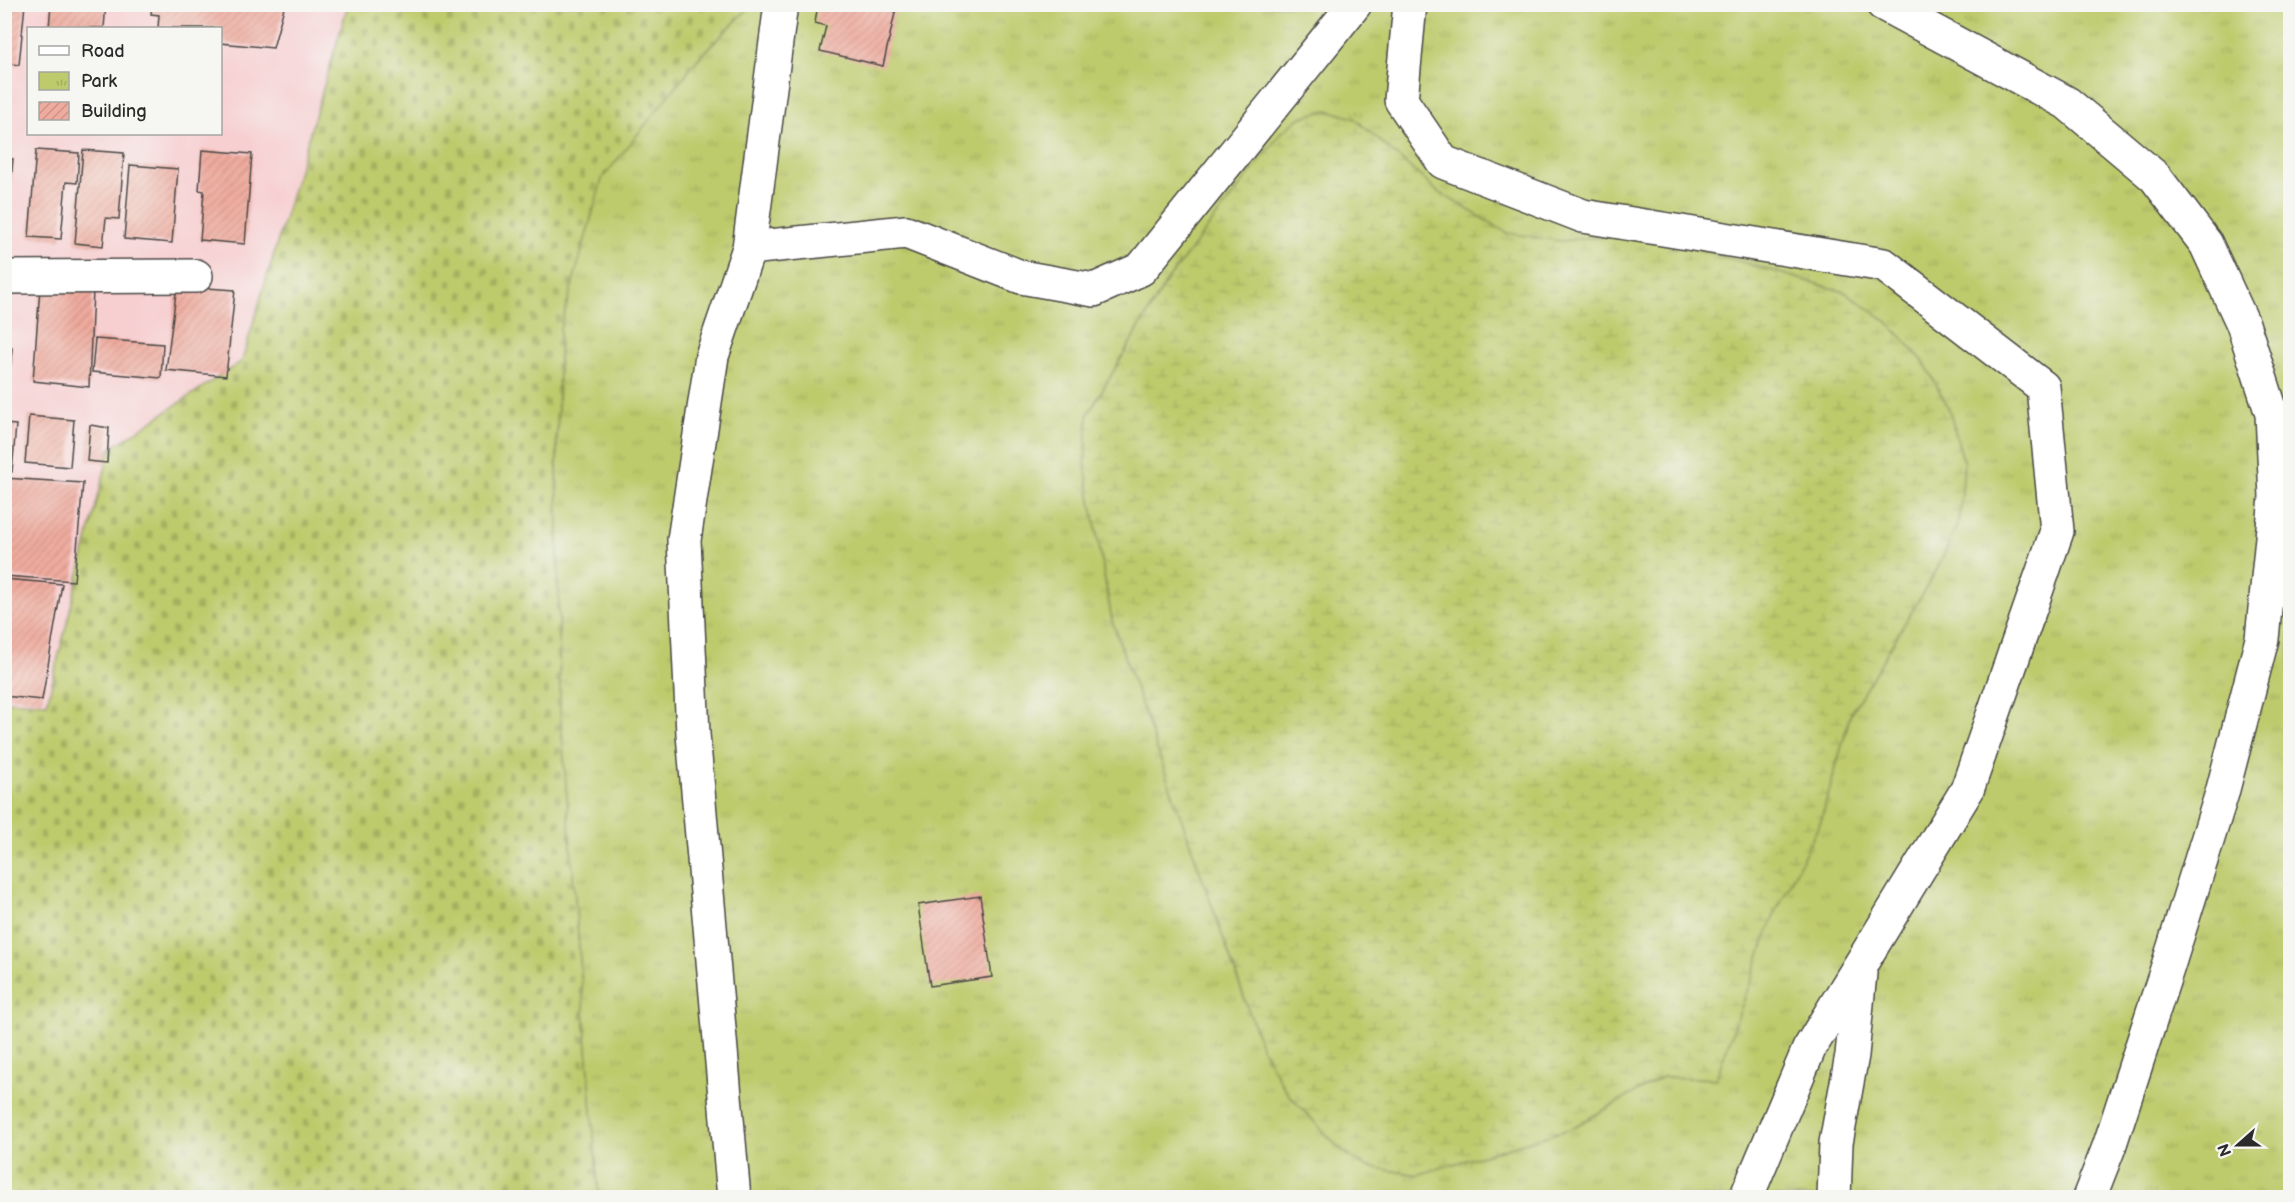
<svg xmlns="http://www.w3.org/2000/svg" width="2295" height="1202" viewBox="0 0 2295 1202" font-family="'Balsamiq Sans',sans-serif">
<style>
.built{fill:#f7cfd1;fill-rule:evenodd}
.wetland{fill:url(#wetland-marsh);stroke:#747b4c;stroke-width:1.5}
.cemetery{fill:url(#cemetery-stones);stroke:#747b4c;stroke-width:1.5}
.park{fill:url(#park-tufts);stroke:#747b4c;stroke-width:1.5;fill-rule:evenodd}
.building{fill:url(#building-hatch)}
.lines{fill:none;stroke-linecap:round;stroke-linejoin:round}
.street-casing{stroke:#494744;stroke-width:36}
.street{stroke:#fff;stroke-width:33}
</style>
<defs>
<pattern id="wetland-marsh" width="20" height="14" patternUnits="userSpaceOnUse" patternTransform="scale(1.5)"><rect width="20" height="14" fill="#becb6c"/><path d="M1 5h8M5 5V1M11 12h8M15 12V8" fill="none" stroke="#a3ae5e"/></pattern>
<pattern id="cemetery-stones" width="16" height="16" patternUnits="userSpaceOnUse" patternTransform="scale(1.5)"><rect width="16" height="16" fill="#becb6c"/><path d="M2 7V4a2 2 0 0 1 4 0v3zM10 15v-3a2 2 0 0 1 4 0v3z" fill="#a3ae5e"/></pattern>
<pattern id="park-tufts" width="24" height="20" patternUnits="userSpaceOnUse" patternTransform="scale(1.5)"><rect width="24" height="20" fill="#becb6c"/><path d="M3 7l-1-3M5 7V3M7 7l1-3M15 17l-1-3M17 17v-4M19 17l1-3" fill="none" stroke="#a3ae5e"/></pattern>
<pattern id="building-hatch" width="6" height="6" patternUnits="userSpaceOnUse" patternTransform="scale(1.5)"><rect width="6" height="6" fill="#efab9e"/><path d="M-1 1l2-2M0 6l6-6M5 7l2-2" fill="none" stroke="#cd9388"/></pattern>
</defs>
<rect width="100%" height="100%" fill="#f6f6f2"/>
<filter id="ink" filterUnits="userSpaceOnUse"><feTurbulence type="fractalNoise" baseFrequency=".0167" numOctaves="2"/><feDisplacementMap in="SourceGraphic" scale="12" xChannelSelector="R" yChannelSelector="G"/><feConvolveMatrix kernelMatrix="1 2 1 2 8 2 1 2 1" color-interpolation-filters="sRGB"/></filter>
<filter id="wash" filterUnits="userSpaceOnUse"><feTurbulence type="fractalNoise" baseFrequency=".008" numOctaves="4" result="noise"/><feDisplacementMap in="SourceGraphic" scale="24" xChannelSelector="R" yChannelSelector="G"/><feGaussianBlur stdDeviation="1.35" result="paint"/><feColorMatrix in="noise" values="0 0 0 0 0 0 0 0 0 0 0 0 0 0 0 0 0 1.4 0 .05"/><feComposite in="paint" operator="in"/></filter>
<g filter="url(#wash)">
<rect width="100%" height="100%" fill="#f1e7d0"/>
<!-- built -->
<path class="built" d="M4,5H348L242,361L110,449L47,703L5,701ZM28,28H220V134H28Z"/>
<!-- wetland -->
<path class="wetland" d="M1327,110L1354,118L1437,191L1639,232L1845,292L1888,322L1924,362L1949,409L1964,463L1960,518L1938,568L1851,713L1821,821L1773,919L1716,1079L1663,1077L1570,1129L1418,1175L1364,1166L1342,1151L1287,1093L1262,1049L1112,621L1085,466L1088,414L1168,279L1281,133L1301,117Z"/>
<!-- cemetery -->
<path class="cemetery" d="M348,5H752L697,60L560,329L557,444L560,709L599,1197H5L4,701L47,703L110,449L242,361Z"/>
<!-- park -->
<path class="park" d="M752,5H2290V1197L599,1198L560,709L557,444L560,329L602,179L697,60ZM1327,110L1354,118L1437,191L1507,233L1561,241L1639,232L1845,292L1888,322L1924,362L1949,409L1964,463L1960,518L1938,568L1851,713L1821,821L1773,918L1716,1079L1663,1077L1570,1129L1417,1175L1364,1166L1342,1151L1287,1093L1262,1049L1112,621L1085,466L1088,414L1168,279L1281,133L1301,117Z"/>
<g id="blocks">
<!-- building -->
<path class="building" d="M4,4H25L19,65L4,63Z
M51,4H106L104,28H49Z
M152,4H285L273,48L220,43V28H158L159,15L151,14Z
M818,4H897L883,66L820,51L826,26L815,23Z
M36,150L79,153L77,183L66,182L61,239L29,237Z
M83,150L124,153L119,219L106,218L103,246L75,243Z
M202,150L252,154L245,244L200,240L204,191L199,190Z
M4,158L13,159L7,226L4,225Z
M130,165L178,169L172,243L124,239Z
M177,286L235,290L226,376L166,370Z
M40,288L93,290L89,387L33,381Z
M95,339L163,344L161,378L92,372Z
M4,348H12L10,371H4Z
M29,416L74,420L70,467L25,463Z
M4,424L16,425L12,472L4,471Z
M90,425L109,428L107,463L87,461Z
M4,478L83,483L74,581L4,576Z
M4,579L62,584L42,700L4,696Z
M980,896L992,977L930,986L918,905Z"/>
</g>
</g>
<g filter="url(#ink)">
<use href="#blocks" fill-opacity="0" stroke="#494744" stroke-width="1.5"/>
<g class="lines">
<defs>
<path id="street" d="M1410,4L1401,100L1443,162L1583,216L1884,265L2043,387L2057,531L1967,790L1809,1049L1746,1198
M1883,4L2067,103L2155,177L2206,244L2243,324L2272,414L2276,497L2262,639L2222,793L2168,966L2109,1147L2089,1198
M749,248L906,232L1021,277L1094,290L1141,269L1355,4
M4,277L196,276
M734,1198L693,734L684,540L712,356L749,248L781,4
M1834,1198L1836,1143L1852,1055L1860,973"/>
</defs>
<!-- street casing -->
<use href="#street" class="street-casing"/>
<!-- street -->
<use href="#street" class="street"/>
</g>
</g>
<!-- margin -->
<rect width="2295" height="1202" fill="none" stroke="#f6f6f2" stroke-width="24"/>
<!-- legend -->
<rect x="27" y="27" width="195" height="108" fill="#f6f6f2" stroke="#a5a5a2" stroke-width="1.5"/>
<rect x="39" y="46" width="30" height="9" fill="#ffffff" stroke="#a5a5a2" stroke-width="1.5"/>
<text x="81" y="57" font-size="18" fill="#2b2b2b">Road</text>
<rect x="39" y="72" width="30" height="18" fill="url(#park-tufts)" stroke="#a5a5a2" stroke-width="1.5"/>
<text x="81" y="87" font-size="18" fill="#2b2b2b">Park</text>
<rect x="39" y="102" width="30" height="18" fill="url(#building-hatch)" stroke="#a5a5a2" stroke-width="1.5"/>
<text x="81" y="117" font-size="18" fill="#2b2b2b">Building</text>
<!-- north arrow -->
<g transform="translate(2238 1145) rotate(249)" stroke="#f6f6f2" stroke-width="4.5" paint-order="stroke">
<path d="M0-4.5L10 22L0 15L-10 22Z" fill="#2b2b2b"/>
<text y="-9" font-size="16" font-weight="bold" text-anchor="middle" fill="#2b2b2b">N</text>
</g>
</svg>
